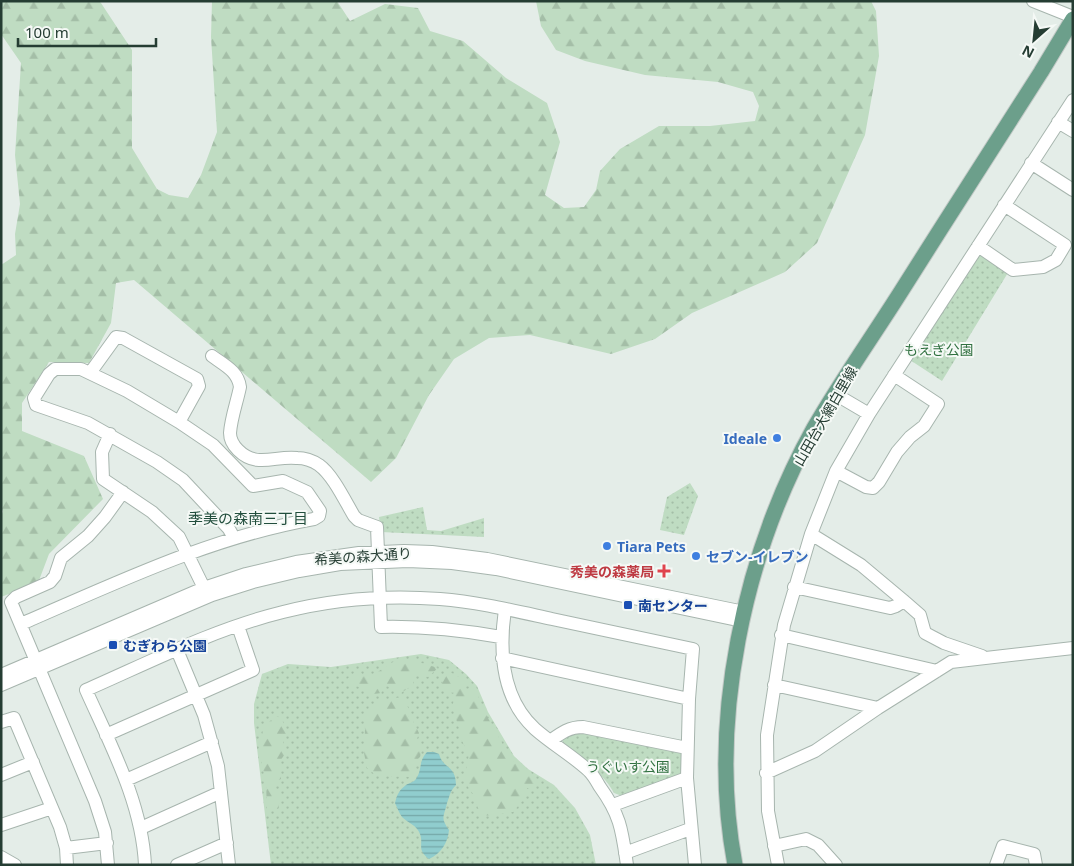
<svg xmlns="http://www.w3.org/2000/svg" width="1074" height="866" viewBox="0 0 1074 866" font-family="'Noto Sans','Noto Sans JP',sans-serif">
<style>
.grass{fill:url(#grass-dots)}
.forest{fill:url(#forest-firs)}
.water{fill:url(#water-rules)}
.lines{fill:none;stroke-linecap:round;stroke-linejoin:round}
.minor-casing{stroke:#a7b5ae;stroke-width:14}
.major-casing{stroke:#c2c9c6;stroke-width:17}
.minor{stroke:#fff;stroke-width:12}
.major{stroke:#6c9f8b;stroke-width:15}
.shop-dot{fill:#3f7fe0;stroke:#f5f9f6;stroke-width:2}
.health-dot{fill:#e0444e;stroke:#f5f9f6;stroke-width:2}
.transit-dot{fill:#1a4fb4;stroke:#f5f9f6;stroke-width:2}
.labels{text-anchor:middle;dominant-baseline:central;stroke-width:4;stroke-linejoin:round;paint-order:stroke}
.park-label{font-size:14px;fill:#317141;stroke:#f5f9f6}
.street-label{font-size:14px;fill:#253d33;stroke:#f5f9f6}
.shop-label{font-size:14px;font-weight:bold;fill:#366cbe;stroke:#f5f9f6;text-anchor:start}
.health-label{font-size:14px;font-weight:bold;fill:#be3a42;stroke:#f5f9f6;text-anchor:end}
.transit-label{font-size:14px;font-weight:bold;fill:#164399;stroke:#f5f9f6;text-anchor:start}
.neighbourhood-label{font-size:15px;fill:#224e3d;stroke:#f5f9f6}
</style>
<defs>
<pattern id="grass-dots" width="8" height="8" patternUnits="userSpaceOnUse" patternTransform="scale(1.25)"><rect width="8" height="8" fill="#bfdcc2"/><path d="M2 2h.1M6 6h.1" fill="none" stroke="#a4bea7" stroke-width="1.8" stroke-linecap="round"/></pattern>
<pattern id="forest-firs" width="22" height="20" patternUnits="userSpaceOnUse" patternTransform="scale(1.25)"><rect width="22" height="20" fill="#bfdcc2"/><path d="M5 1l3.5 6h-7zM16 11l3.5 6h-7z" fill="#a4bea7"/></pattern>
<pattern id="water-rules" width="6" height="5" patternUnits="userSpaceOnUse" patternTransform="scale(1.25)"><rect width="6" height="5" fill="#90cdce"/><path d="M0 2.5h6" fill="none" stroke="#75a8a8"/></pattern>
</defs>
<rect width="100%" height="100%" fill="#e4ede8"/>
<!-- grass -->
<path class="grass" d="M982,254L1009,271L942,381L910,360L976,256Z
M690,483L698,496L684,535L660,530L667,497Z
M423,507L427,530L441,531L484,518V537L381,532L379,517Z
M421,654L449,660L466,674L477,686L488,712L514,756L528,769L554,785L575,808L590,835L596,865H271L254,723V704L262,674L288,664L331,667Z
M581,730L684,754L683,771L681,774L622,796L614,793C603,773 581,757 563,743V740L566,735Z"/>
<!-- forest -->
<path class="forest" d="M1,1H99L101,3L132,50V148L157,189L169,195L188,198L201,175L217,132L211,37L212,1H337L350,21L385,4L418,8L430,31L463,41L506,78L547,103L560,142L545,195L564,208L584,207L596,190L600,171L620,149L659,126H710L755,121L759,106L753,92L718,82L645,75L585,61L556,50L541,26L536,1H871L876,11L879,56L865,135L817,243L785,272L692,313L655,339L611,354L530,335L489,338L454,359L429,395L396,458L371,482L134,280L116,283L111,323L89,363L49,362L22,403V431L84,456L103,499L49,554L38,583L1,597V517L3,511L1,509V265L16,255L15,234L20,204L15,155L21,63L1,34Z
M412,660L438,668L428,677L421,675L414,676L413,685L401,693L385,685L381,693L367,695L363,688L349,684L347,679L358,670L364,676L376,673L393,662Z
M450,672L466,681L465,689L475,688L484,711L511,759L535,780L536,788H527L526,796L513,812C500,813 493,818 480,814L473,794L464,781L469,755L461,739L459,728L452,707L456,693L445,692L441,677Z
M402,697L409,709L408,716L413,721L419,733L416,742L423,746L420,757L415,761V770L413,777L377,776L367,768L364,753L365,730L364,711L378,701Z
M276,716L281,718C285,726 290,734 283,741L285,754L280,761L281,779L276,781L275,790L281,795L278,809L267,810L266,783L259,750L264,726Z"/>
<!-- water -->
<path class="water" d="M427,752H434L439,754C443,769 456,765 456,785C450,791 450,795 447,803C444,817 440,817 449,830C448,842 441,854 429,859C416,849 424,845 420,834C417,825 408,823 402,817C399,813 397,807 395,803C397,795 399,790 406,785C409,783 414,782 416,779C423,768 418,762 427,752Z"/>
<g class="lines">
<defs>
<path id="minor" d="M1033,1L1073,17
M1058,122L1073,131
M1031,163L1073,190
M978,246L1013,270L1043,267L1056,260L1065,245L1004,205
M212,356C224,365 238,371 240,387C237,402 231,418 230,433C230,440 233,445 238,450C257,469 276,455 297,458C304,458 313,461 319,465C333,475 345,501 354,516L358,520L377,527L381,627C422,626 461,630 501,637
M90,373L116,337L123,338L197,379L199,386L179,422
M835,394L869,414
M110,434L102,452L103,479L152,512L179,537L204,588
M836,471L866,487L873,488L879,482L897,452L910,437L924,426L938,404L894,375
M811,534L861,565L904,601L920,615L925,633L944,643L982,656
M794,587L890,608L896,606L904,601
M505,609C499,651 501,698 535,729C552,744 573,756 589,771C594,776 597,782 600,787C621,816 622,831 627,865
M21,624C116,583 211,537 314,519L319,516L320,511L307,492L283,481L253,486L213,445L179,422L127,391L81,369H55L49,374L34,398L36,405L88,423L157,462L183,480L229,529L234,538
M781,635L937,671
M177,650L204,715L218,766L229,865
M502,658L689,699
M1,675L204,588L246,574L296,562L359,553L404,551L432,552L487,559L744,612
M1,685L212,595L253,582L299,571L340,564L408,561L452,563L496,569L742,621
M774,685L878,708
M1,722L14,718L60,827L66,848L67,865
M106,735L253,670L238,626
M550,741C561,733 569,727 583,727L687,748
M766,773L815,751L878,708L951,662L1073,648
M1,775L33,762
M126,780L212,742
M613,805L687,778
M1,825L52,808
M141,828L221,792
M774,846L806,839L818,845L836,865
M66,848L107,843
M625,853L690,829
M1,857L15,865
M108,865L105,832L95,801L11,602L16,597L50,582L55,576L61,558L88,536L105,517L123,492
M145,865C142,803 111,746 86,690C150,662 214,629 283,612C334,599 388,595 440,599C478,602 515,611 552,619C599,629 646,639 693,649L689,699L687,778L695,865
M177,865L227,843
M778,865L768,811L767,735L784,625L811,534L836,471L869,414L1073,100
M996,865L1003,846L1034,854L1036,865"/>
<path id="major" d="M735,865C708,721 744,554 814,428C841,381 873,336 902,290C948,217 995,144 1041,72L1073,19"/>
</defs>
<!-- minor casing -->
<use href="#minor" class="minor-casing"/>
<!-- major casing -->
<use href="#major" class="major-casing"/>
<!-- minor -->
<use href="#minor" class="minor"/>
<!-- major -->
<use href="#major" class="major"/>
</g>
<!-- markers -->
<g class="shop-dot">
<circle cx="777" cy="438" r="5"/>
<circle cx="607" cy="546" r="5"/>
<circle cx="696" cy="556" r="5"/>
</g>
<path class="health-dot" d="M661.5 563.5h5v5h5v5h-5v5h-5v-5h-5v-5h5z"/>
<g class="transit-dot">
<rect x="623" y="600" width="10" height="10" rx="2.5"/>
<rect x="108" y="640" width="10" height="10" rx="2.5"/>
</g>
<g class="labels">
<!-- park labels -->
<g class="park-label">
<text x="939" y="349">もえぎ公園</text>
<text x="628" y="766">うぐいす公園</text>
</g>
<!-- street labels -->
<g class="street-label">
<text transform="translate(825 416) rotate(-60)">山田台大網白里線</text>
<text transform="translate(363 556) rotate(-4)">希美の森大通り</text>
</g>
<!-- shop labels -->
<g class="shop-label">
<text x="767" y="438" text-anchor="end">Ideale</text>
<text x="617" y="546">Tiara Pets</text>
<text x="706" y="556">セブン-イレブン</text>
</g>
<!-- health labels -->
<g class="health-label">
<text x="654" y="571">秀美の森薬局</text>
</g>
<!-- transit labels -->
<g class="transit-label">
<text x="638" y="605">南センター</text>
<text x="123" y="645">むぎわら公園</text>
</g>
<!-- neighbourhood labels -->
<g class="neighbourhood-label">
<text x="248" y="518">季美の森南三丁目</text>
</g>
</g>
<!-- border -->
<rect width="1074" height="866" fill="none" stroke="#253d33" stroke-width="5"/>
<!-- north arrow -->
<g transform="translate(1034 40) rotate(207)" stroke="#f5f9f6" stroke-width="4" paint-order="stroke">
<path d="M0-4L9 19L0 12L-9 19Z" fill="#253d33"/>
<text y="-8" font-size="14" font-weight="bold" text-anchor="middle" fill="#253d33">N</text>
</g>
<!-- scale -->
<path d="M18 38v8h138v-8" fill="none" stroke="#253d33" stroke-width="2.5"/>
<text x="25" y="38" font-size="15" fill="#253d33" stroke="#f5f9f6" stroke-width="4" paint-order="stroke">100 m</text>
</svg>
